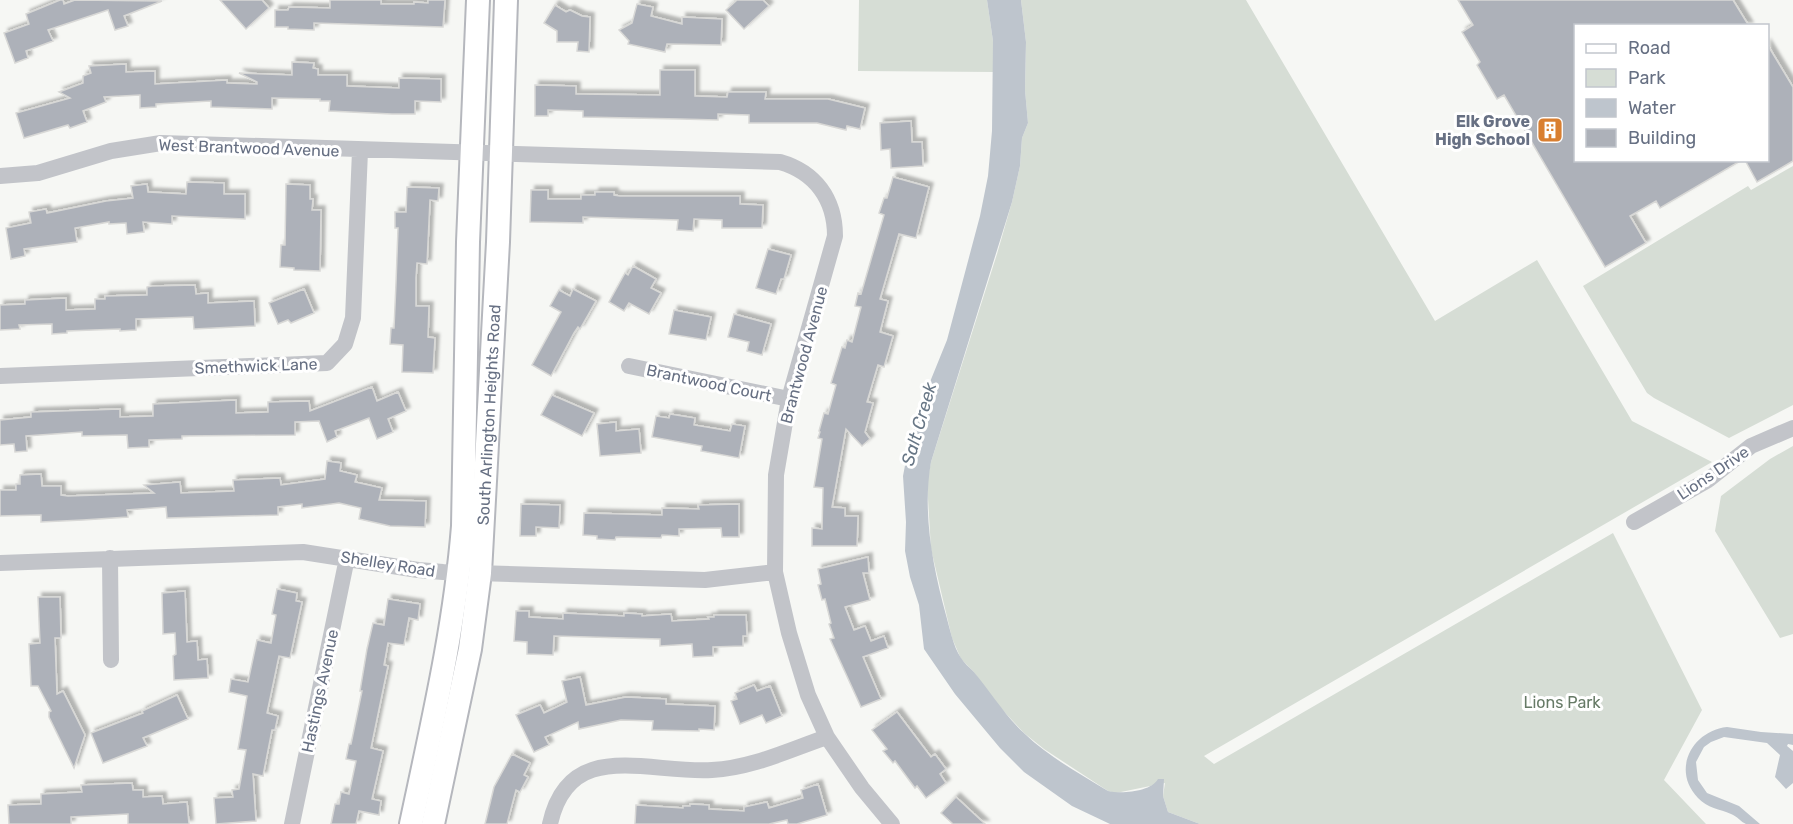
<svg xmlns="http://www.w3.org/2000/svg" width="1793" height="824" viewBox="0 0 1793 824" font-family="Rubik,sans-serif">
<style>
.green{fill:#d6ddd5}
.water{fill:#bec5cd}
.building{fill:#adb1b9;stroke:#d8d8d6;stroke-width:1.5;filter:url(#shadow)}
.lines{fill:none;stroke-linecap:round;stroke-linejoin:round}
.secondary-casing{stroke:#b5b7bd;stroke-width:26}
.minor{stroke:#c2c4c9;stroke-width:16}
.secondary{stroke:#fff;stroke-width:22}
.labels{text-anchor:middle;dominant-baseline:central;stroke-width:6;stroke-linejoin:round;paint-order:stroke}
.poi-label{font-size:16px;font-weight:bold;fill:#677083;stroke:#fff;text-anchor:end}
.street-label{font-size:16px;fill:#677083;stroke:#fff}
.park-label{font-size:16px;fill:#667a66;stroke:#fff}
.water-label{font-size:18px;font-style:italic;fill:#687786;stroke:#fff}
</style>
<defs>
<filter id="shadow"><feDropShadow dx="4" dy="-4" stdDeviation="1.5" flood-color="#0004"/></filter>
</defs>
<rect width="100%" height="100%" fill="#f6f7f4"/>
<!-- green -->
<path class="green" d="M859,0H987L993,41V72L858,71Z
M1021,0H1246L1435,321L1537,260L1632,421L1712,462L1204,756L1214,764L1613,533L1702,710L1664,780L1706,824H1200L1168,812L1163,796L1165,783L1116,793L1108,791L1044,749L1024,733L995,702L973,671L961,659L952,638L931,549L927,482L931,462L997,254L1012,202L1020,166L1022,138L1028,123L1025,90L1026,42Z
M1793,166V405L1729,438L1654,398L1647,393L1583,286L1748,186L1751,190Z
M1793,446V634L1780,638L1715,531L1721,496L1770,459Z"/>
<!-- water -->
<path class="water" d="M987,0H1021L1026,42L1025,90L1028,123L1022,138L1020,166L1012,202L931,462C922,513 933,567 946,615C950,629 953,646 961,658C964,663 969,667 973,671C991,692 1005,716 1025,734C1049,757 1080,774 1108,791C1121,794 1151,792 1158,779H1164L1163,796L1168,812L1200,824H1110L1072,806L1024,772L1000,748L955,694L924,649L919,605L910,577L905,551L906,522L903,476L907,455L919,409L947,340L980,216L988,176L992,131L993,41Z
M1727,727L1761,732L1793,734V745L1788,744L1787,746L1793,751V783L1786,789L1775,777L1780,755L1767,743L1724,737L1711,742L1704,747L1696,762L1698,780L1707,793L1739,806L1760,824C1757,824 1749,824 1746,824C1741,822 1737,816 1731,814C1720,809 1707,808 1698,798C1671,770 1692,731 1727,727Z"/>
<!-- building -->
<path class="building" d="M60,0H63L64,4L75,0L162,1L124,16L128,26L115,30L108,10L48,30L53,41L26,51L28,58L15,63L4,33L29,24L26,14Z
M220,0H262L269,8L246,29Z
M330,0H381V4H414V2L428,3V0H445L443,27L314,23V30L288,29V27H275V10H288L289,7L330,8Z
M737,0H763L769,6L744,29L726,10Z
M1458,0H1733L1749,26H1575V160H1742L1660,208L1656,201L1630,216L1646,243L1605,267L1504,95L1497,99L1477,65L1480,62L1462,32L1473,25Z
M637,4L653,7L651,16L682,24V17L722,19L721,45L667,44L665,52L628,44L629,41L619,30L632,23Z
M555,5L566,12L570,10L582,16L590,17L589,52L577,51L578,42H557V31L544,23Z
M1767,44L1793,87V161L1757,182L1745,160H1767Z
M292,62L314,63L313,68L318,69V75H347V86L399,88V78L441,79V102L415,101V114H392L329,111L330,101H320V99L272,98V109L211,107V101L156,104V107L140,108V95L104,97L106,102L83,111L87,122L70,128L68,125L24,138L16,113L70,98L59,92L83,83V76L91,73L89,66L126,64V72L155,71V84L227,80V83L257,84V82L239,73L292,75Z
M660,70H695V96L727,97L728,92H766L765,99H828L865,108L860,129L847,126L846,130L817,123H749V115L718,114V120L680,119L583,117V111L548,110V116H535V85L576,86V94L660,95Z
M911,121L912,142H922L923,166L891,168L890,149L881,150L880,123Z
M893,177L929,187L916,238L899,234L880,299L888,301L880,332L893,336L884,367L878,365L867,402L873,403L865,432L870,439L862,446L846,429L832,507L845,508V516H858L857,546H812V528L822,529L823,488L814,487L822,439L818,438L820,432L819,431L824,413L828,414L836,385L831,383L842,347L845,348L847,340L852,342L861,307L855,306L858,293L861,294L884,215L879,213L884,198H887Z
M187,182L224,183V194H245V219L172,216V224L143,222L144,232L127,234L126,223L109,224V222L75,228L77,242L24,249L25,256L11,259L6,228L31,223L29,212L46,209L47,213L106,201L133,198L131,186L147,184L148,192L186,194Z
M286,184L310,185V199H313L312,210H321L320,271L294,270V268L280,267L281,245H285Z
M407,187L439,188L438,201L430,200L427,264L417,263L416,278V306H429L428,337L435,338L433,373L402,372L403,345L390,344L391,328H394L396,283L398,228H395V212H406Z
M531,190H548V199H581V195H595V192H614V195L620,196H740V204L763,205L762,228H722V220L694,219L693,231L677,230L678,220L583,217V223L530,222Z
M768,249L791,255L784,279H781L776,294L756,288Z
M633,266L656,279L651,288L661,293L649,314L629,303L624,311L609,302L625,273L628,275Z
M195,285L196,294L208,293V303L254,301L255,326L194,329L193,317L136,319V330L120,331V329L67,331V333L52,334V324L19,325L20,329L0,330V305L25,304V300L66,298V310L95,309V299H105V296L147,295V287L152,286Z
M304,289L314,313L291,323L288,320L278,324L269,303Z
M573,289L596,301L580,329L578,327L574,333L551,376L532,365L561,312L550,306L559,290L570,296Z
M674,310L711,317L706,340L669,334Z
M734,314L771,324L762,355L747,351L749,342L728,337Z
M372,387L377,401L398,392L406,411L388,419L393,432L377,439L369,418L335,431L337,437L327,442L319,421L295,422V435L182,436V439L149,440V447L128,448L127,435L82,436V432L26,436L27,451L15,452L14,444L0,445V420L31,417V412L120,409V417L153,416V404L236,400V413L268,412V402L309,401L310,411Z
M552,395L594,413L582,436L541,415Z
M670,414L695,418L694,425L730,431L732,424L745,426L739,458L701,451L702,446L652,437L656,416L669,418Z
M616,422V431L639,429L641,453L600,456L597,424Z
M327,461L341,463L340,471L357,475L355,482L382,488L379,500L426,501L425,527L390,526L359,519L361,508L339,503L302,508V504L278,507V515L167,518L166,507L127,510L128,517L83,520L41,522V515L0,516V490H16V484H20V475L41,474L42,486H61V495L68,496L154,493L144,485L180,482L181,493L234,491L233,480L280,478L281,485L325,479Z
M521,504L560,505L559,528L536,527V536H520Z
M739,504V537H722L721,528L679,529V536L662,535L661,538L616,537L615,540L597,539V536L583,535L584,513L662,515V508L699,509L698,505Z
M868,557L869,573H863L870,600L845,607L854,630L865,626L871,641L884,636L888,648L863,657L881,699L861,707L830,639L834,638L829,624L831,623L825,599L822,600L818,585L821,584L818,569Z
M277,589L297,593L296,601L302,602L290,658L279,656L267,713L278,716L275,730H272L263,776L253,774L256,821L216,824L214,798L233,797L232,790L239,789L246,750L238,749L247,696L229,692L231,679L248,682L257,640L271,643L276,615L272,614Z
M185,591L187,642L197,641L198,660L207,659L208,678L174,680L173,656L176,654L175,633L163,634L162,593Z
M38,597H60L61,638H55L57,694L63,691L85,735L74,768L49,717V712L51,711L38,686H31L29,644L40,643Z
M388,599L420,604L418,620L409,618L404,645L388,643L384,665L388,666L371,748L383,751L372,799L381,801L379,815L359,811L356,824H331L335,804H339L341,792L349,794L356,761L346,759L349,744H351L362,691H360L367,649L373,623L384,625Z
M516,611H529V617L563,619V613L624,616V613L642,614V616L671,614L672,621L709,619L708,617H714V615H746L747,636H743V646L713,647V656L693,657L692,644L660,646V639L554,636L553,655L527,654V642L514,641Z
M580,677L586,705L626,697L666,699V704L715,706L714,730L699,729V731L652,730L653,721L621,720L579,729L578,722L545,737L549,745L534,752L516,715L540,705L544,713L567,702L562,681Z
M754,685L757,691L770,686L782,716L766,723L762,715L740,724L731,701L737,699L735,693Z
M177,695L188,719L143,738L147,746L103,763L91,733L143,713L142,711Z
M897,712L931,757L935,754L946,769L940,774L946,783L926,798L917,786L915,788L895,761L893,763L883,751L887,749L872,730Z
M512,754L530,763L524,775L528,777L520,792L516,790L507,824H485L494,787Z
M132,783L133,790H143V797L162,796L163,804L187,802L189,824H128V814L71,817V824H9L8,805L41,804V794L82,792L81,785Z
M818,784L827,815L797,824H788L787,820L769,824H635L636,805L683,808V806H690V804L709,805V809L744,811V807L767,802L769,808L803,798L801,790Z
M956,797L985,824H953L941,813Z"/>
<g class="lines">
<defs>
<g id="secondary">
<path d="M411,824C432,725 455,627 463,526L468,242L478,0"/>
<path id="s1" d="M433,824L470,649L480,573L498,242L506,0"/>
</g>
</defs>
<!-- secondary casing -->
<use href="#secondary" class="secondary-casing"/>
<!-- minor -->
<path class="minor" d="M0,176L38,173L111,151L161,143L780,162C815,172 835,199 835,236L789,399L776,475L775,572L789,633L808,695L827,737L862,788L892,824
M629,366L789,399
M0,376L327,363L345,344L353,318L360,151
M1634,522L1708,480L1751,446L1793,428
M110,558L111,660
M0,563L303,552L418,570L443,572L705,580L775,572
M292,824L347,558
M550,824C569,737 648,774 712,770C752,768 789,750 827,737"/>
<!-- secondary -->
<use href="#secondary" class="secondary"/>
</g>
<!-- icons -->
<defs>
<symbol id="building-square" viewBox="-11 -11 22 22"><rect x="-9" y="-9" width="18" height="18" rx="4" fill="#d97f31" stroke="#fff"/><path d="M-4-6H4V6H1V3H-1V6H-4ZM-2.5-4.3h1.7v1.8h-1.7ZM.8-4.3h1.7v1.8H.8ZM-2.5-1h1.7V.8h-1.7ZM.8-1h1.7V.8H.8Z" fill="#fff"/></symbol>
</defs>
<g fill-rule="evenodd">
<use href="#building-square" x="1535" y="115" width="30" height="30"/>
</g>
<g class="labels">
<!-- poi labels -->
<g class="poi-label">
<text x="1530" y="121">Elk Grove<tspan x="1530" dy="18">High School</tspan></text>
</g>
<!-- street labels -->
<g class="street-label">
<text transform="translate(249 148) rotate(2)">West Brantwood Avenue</text>
<text transform="translate(804 355) rotate(-75)">Brantwood Avenue</text>
<text transform="translate(256 366) rotate(-2)">Smethwick Lane</text>
<text transform="translate(709 383) rotate(12)">Brantwood Court</text>
<text stroke="none"><textPath href="#s1" startOffset="414">South Arlington Heights Road</textPath></text>
<text transform="translate(1713 473) rotate(-34)">Lions Drive</text>
<text transform="translate(388 564) rotate(9)">Shelley Road</text>
<text transform="translate(320 691) rotate(-78)">Hastings Avenue</text>
</g>
<!-- park labels -->
<g class="park-label">
<text x="1562" y="702">Lions Park</text>
</g>
<!-- water labels -->
<g class="water-label">
<text transform="translate(919 424) rotate(-74)">Salt Creek</text>
</g>
</g>
<!-- legend -->
<rect x="1574" y="24" width="195" height="138" fill="#ffffff" stroke="#c2c6cd" stroke-width="1.5"/>
<rect x="1586" y="44" width="30" height="9" fill="#ffffff" stroke="#c2c6cd" stroke-width="1.5"/>
<text x="1628" y="54" font-size="18" fill="#677083">Road</text>
<rect x="1586" y="69" width="30" height="18" fill="#d6ddd5" stroke="#c2c6cd" stroke-width="1.5"/>
<text x="1628" y="84" font-size="18" fill="#677083">Park</text>
<rect x="1586" y="99" width="30" height="18" fill="#bec5cd" stroke="#c2c6cd" stroke-width="1.5"/>
<text x="1628" y="114" font-size="18" fill="#677083">Water</text>
<rect x="1586" y="129" width="30" height="18" fill="#adb1b9" stroke="#c2c6cd" stroke-width="1.5"/>
<text x="1628" y="144" font-size="18" fill="#677083">Building</text>
</svg>
